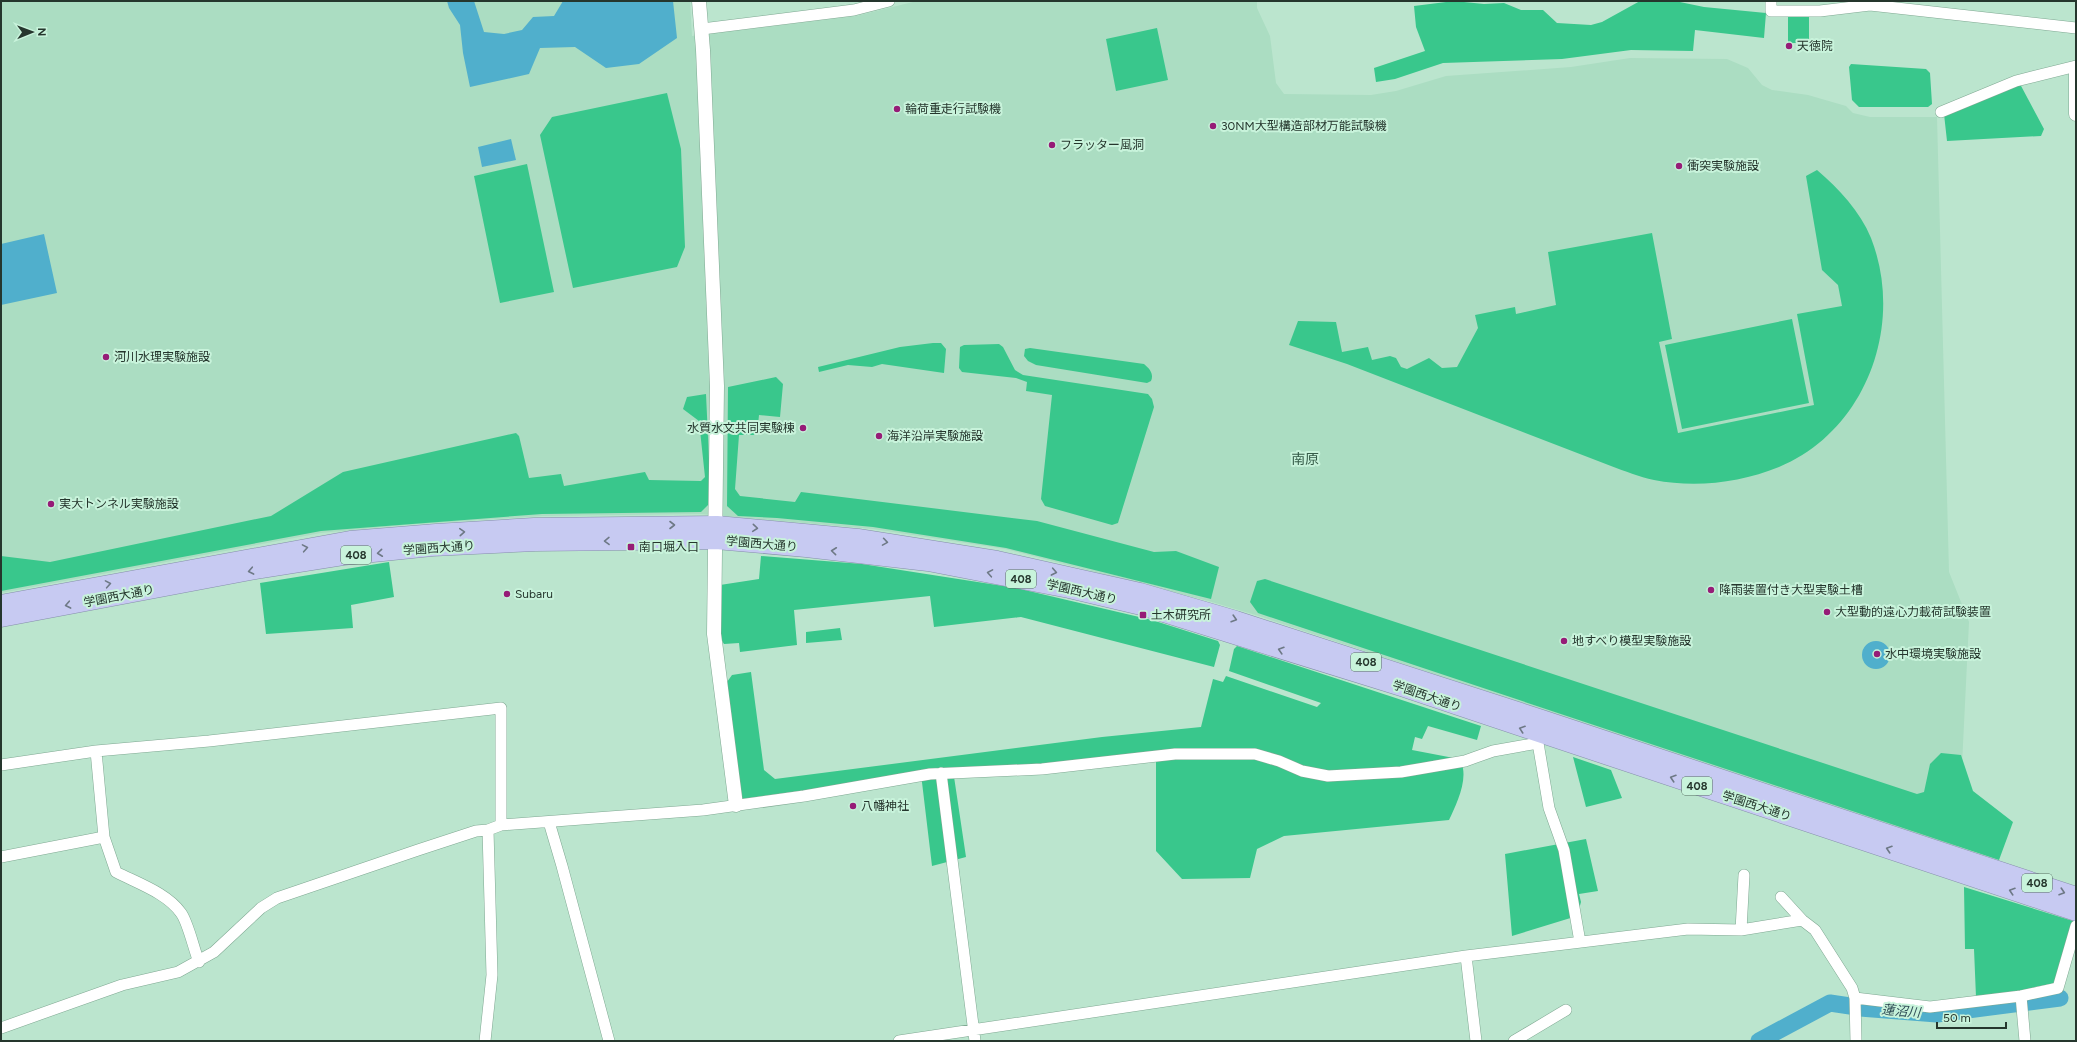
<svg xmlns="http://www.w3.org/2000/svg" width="2077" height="1042" viewBox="0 0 2077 1042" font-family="Figtree,'Noto Sans JP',sans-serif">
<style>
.built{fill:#abddc2}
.green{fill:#39c78c}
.water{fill:#50afcc}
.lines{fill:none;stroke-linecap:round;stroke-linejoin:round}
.river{stroke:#50afcc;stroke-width:17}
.minor-casing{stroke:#7fa892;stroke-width:12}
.tertiary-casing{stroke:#7fa892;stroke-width:15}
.trunk-casing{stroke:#858eaa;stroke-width:19}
.minor{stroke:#fff;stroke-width:11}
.tertiary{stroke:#fff;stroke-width:14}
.trunk{stroke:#c7caf2;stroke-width:18}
.oneway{stroke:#6e7986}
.poi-dot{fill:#961c77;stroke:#c8f3db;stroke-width:1.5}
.labels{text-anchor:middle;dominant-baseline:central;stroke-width:4;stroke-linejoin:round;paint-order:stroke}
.shield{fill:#c8f3db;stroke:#566f61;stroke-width:1}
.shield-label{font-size:11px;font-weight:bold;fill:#25362d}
.poi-label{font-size:12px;fill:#25362d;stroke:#c8f3db;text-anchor:start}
.street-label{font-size:12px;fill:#25362d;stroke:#c8f3db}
.water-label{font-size:13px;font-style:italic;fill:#2f4c56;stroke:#c8f3db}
.quarter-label{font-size:14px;fill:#365c49;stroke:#c8f3db}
</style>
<rect width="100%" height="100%" fill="#bbe5ce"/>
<!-- built -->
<path class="built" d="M1,1H690L692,36L856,16L917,1H1257V8L1270,36L1276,83L1284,94L1371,95L1396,91L1446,76L1571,67L1630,58L1727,59L1748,68L1762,85L1772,90L1808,95L1846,106L1853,113L1870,117H1937L1949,572L1969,622L1958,847L1259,616L1212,602L1005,549L873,529L701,514L542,516L406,525L321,533L1,593Z"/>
<!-- green -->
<path class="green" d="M1454,1L1484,4L1504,3L1521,10H1543L1557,23L1591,25L1602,22L1640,1H1675L1704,7L1766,13L1764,38L1695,30L1693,51L1631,50L1562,59L1443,63L1395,79L1376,82L1374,68L1425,51L1416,27L1414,6Z
M1788,16H1809V43H1788Z
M1157,28L1168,80L1116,91L1106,39Z
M1851,64L1926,69L1930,73L1932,104L1928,107H1859L1852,100L1849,67Z
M2020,84L2044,129L2041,136L1947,141L1944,114Z
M667,93L681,149L685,247L677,267L573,288L540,135L552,117Z
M527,164L554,292L500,303L474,176Z
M1817,170C1839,189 1860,211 1871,238C1905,325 1866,431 1779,467C1740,483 1695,488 1654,480C1639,477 1625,471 1611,466L1347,364L1289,345L1298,321L1336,322L1342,352L1368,347L1372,360L1390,356L1396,358L1401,367L1407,369L1429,358L1442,368L1457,367L1478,328L1475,315L1515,307L1516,314L1556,305L1548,252L1652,233L1672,339L1659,342L1678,433L1814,405L1797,314L1842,306L1838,285L1822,270L1806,176Z
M1792,319L1809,403L1682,429L1665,345Z
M933,343H941L946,349L944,373L882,364L872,367L848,365L819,372L818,367L900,347Z
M999,344L1003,347L1015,370L1023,375L1148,394L1152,399L1154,407L1118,523L1112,525L1045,506L1041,499L1052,395L1026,391L1027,382L1016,378L962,372L959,368L960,347L964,345Z
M1030,348L1144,364C1150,369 1154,374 1151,381L1147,383L1036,365L1028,361L1024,356L1025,349Z
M776,377L783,384L780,417L759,415L757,435H739L735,489L740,496L795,502L801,492L1037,521L1154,552L1176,551L1219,567L1211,599L1006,548L873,527L777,518L738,516L727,506L728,387Z
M706,394L711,502L701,512L542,514L321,531L1,591V556L50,562L271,516L343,472L516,433L519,436L529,478L561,474L564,486L645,472L649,480L701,481L705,477L699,421L683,409L687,397Z
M761,556L862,564L1016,588L1152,620L1218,641L1220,645L1214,667L1021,617L934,627L930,596L794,610L797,645L740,652L739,643L724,644L721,639L720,585L759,579Z
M389,562L394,597L351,605L353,628L266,634L260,583Z
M1265,579L1917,794L1924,792L1930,764L1941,753L1961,755L1973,791L2013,822L1999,860L1258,613L1250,602L1257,581Z
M840,628L842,640L806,643V632Z
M1237,646L1481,726L1477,740L1428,726L1422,739L1415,737L1412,750L1459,759C1471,775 1456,805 1449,820L1284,836L1257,849L1250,878L1182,879L1156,851V759L953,770L966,857L932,866L921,774L742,799L727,682L732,675L751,672L764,770L775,779L1102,737L1201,727L1213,679L1223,682L1226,676L1317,707L1321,703L1229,671L1234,649Z
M1573,757L1611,770L1622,798L1586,807Z
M1586,839L1598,891L1579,894L1581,902L1577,916L1512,936L1505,854Z
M1964,887L2073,921L2056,983L2035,987V989L1976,997L1974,949H1965Z"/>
<!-- water -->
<path class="water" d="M447,1H474L484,32L504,34L522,30L533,17L554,16L563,1H673L677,38L639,64L606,68L575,47L540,48L529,74L470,87L463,53L460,25L449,8Z
M511,139L516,160L482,167L478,147Z
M44,234L57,293L1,305V244Z
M1862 655a14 14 0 1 1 28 0a14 14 0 1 1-28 0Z"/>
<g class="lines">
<!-- river -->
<path class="river" d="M1860,1008L1937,1014L2060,998
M1759,1041L1830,1003L1850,1006"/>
<defs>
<path id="minor" d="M1771,1V11H1820L1870,5L2076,28
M702,29L854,10L889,1
M1941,112L2016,81L2076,66
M1538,743L1549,808L1564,850L1580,942
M96,751L104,837L116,872C137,883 167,893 181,913C188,922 194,950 199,962
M1,765L96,751L209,741L501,708V825
M941,773L975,1041
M549,822L562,866L609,1041
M1,857L104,837
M1781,897L1802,920L1815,930L1852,988L1855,998L1856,1041
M1741,930L1744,875
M1466,956L1476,1041
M2021,996L2025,1041
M1855,998L1930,1007L2021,996L2058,988L2076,926
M1,1028L122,985L178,972L214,952L261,908L277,898L418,850L476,831L488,830L501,825L703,810L804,796L930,774L1042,769L1175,754H1255L1279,761L1302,771L1328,776L1401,772L1465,761L1493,751L1538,743L1541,735
M485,1041L492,975L488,830
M899,1041L1466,956L1688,929L1741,930L1802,920
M1514,1041L1566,1010"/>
<path id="tertiary" d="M699,1L703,50L717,386L714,634L736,805
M2076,68V114"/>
<path id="trunk" d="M1,604L350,540L436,533L534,527L717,525L858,538L997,560L1140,592L1236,620L1542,719L2076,896
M1,618L261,569L343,556L432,547L535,542L716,540L806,548L928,562L1069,589L1141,606L1401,687L2076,912"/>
</defs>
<!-- minor casing -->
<use href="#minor" class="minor-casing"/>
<!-- tertiary casing -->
<use href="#tertiary" class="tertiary-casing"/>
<!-- trunk casing -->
<use href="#trunk" class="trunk-casing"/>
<!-- minor -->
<use href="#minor" class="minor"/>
<!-- tertiary -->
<use href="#tertiary" class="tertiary"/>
<!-- trunk -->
<use href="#trunk" class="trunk"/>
</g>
<!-- one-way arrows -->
<defs><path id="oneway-chevron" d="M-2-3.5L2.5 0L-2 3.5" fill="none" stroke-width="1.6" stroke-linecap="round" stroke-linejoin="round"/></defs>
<g class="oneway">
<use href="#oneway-chevron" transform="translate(672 525)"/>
<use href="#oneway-chevron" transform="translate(755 528) rotate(5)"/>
<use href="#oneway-chevron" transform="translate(462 532) rotate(-4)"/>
<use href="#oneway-chevron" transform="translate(607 541) rotate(179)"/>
<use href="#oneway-chevron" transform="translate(885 542) rotate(9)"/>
<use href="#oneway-chevron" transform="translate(305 548) rotate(-10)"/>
<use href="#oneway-chevron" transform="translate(834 551) rotate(-174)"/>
<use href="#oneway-chevron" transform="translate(380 553) rotate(174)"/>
<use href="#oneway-chevron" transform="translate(251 571) rotate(169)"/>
<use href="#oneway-chevron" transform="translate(1054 572) rotate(11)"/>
<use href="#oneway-chevron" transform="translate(990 573) rotate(-170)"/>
<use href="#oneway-chevron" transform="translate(108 584) rotate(-10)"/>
<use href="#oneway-chevron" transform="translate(68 605) rotate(169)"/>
<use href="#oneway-chevron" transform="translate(1234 619) rotate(17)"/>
<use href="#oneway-chevron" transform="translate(1281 650) rotate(-163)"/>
<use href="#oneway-chevron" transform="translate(1522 729) rotate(-161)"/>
<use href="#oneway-chevron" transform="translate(1673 778) rotate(-162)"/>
<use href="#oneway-chevron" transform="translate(1889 849) rotate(-162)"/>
<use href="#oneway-chevron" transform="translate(2012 891) rotate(-162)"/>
<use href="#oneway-chevron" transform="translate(2062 892) rotate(18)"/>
</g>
<!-- markers -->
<g class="poi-dot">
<circle cx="1789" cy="46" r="4"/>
<circle cx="897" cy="109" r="4"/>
<circle cx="1213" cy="126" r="4"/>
<circle cx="1052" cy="145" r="4"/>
<circle cx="1679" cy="166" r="4"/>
<circle cx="106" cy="357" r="4"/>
<circle cx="803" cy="428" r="4"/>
<circle cx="879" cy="436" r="4"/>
<circle cx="51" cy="504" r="4"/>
<rect x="627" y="543" width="8" height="8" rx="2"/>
<circle cx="1711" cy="590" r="4"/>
<circle cx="507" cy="594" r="4"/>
<circle cx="1827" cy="612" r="4"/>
<rect x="1139" y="611" width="8" height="8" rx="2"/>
<circle cx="1564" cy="641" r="4"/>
<circle cx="1877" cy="654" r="4"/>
<circle cx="853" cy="806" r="4"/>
</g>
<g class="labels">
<!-- shield labels -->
<g class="shield">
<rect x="341" y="546" width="30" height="18" rx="3"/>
<rect x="1006" y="570" width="30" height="18" rx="3"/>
<rect x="1351" y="653" width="30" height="18" rx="3"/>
<rect x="1682" y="777" width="30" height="18" rx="3"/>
<rect x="2022" y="874" width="30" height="18" rx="3"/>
</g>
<g class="shield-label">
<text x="356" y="555">408</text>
<text x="1021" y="579">408</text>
<text x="1366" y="662">408</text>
<text x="1697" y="786">408</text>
<text x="2037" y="883">408</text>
</g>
<!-- poi labels -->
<g class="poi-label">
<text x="1797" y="46">天徳院</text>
<text x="905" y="109">輪荷重走行試験機</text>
<text x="1221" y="126">30NM大型構造部材万能試験機</text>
<text x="1060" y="145">フラッター風洞</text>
<text x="1687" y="166">衝突実験施設</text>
<text x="114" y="357">河川水理実験施設</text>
<text x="795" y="428" text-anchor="end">水質水文共同実験棟</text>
<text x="887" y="436">海洋沿岸実験施設</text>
<text x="59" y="504">実大トンネル実験施設</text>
<text x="639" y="547">南口堀入口</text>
<text x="1719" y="590">降雨装置付き大型実験土槽</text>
<text x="515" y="594">Subaru</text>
<text x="1835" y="612">大型動的遠心力載荷試験装置</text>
<text x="1151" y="615">土木研究所</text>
<text x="1572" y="641">地すべり模型実験施設</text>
<text x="1885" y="654">水中環境実験施設</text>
<text x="861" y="806">八幡神社</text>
</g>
<!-- street labels -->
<g class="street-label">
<text transform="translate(762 544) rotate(5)">学園西大通り</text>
<text transform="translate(439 548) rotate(-4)">学園西大通り</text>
<text transform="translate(1082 592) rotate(13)">学園西大通り</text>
<text transform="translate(119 596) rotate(-11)">学園西大通り</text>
<text transform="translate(1427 696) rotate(19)">学園西大通り</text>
<text transform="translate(1757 806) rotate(18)">学園西大通り</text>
</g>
<!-- water labels -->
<g class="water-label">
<text transform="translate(1901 1011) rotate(5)">蓮沼川</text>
</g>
<!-- quarter labels -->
<g class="quarter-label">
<text x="1305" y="459">南原</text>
</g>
</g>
<!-- border -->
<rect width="2077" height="1042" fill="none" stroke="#25362d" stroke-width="4"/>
<!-- north arrow -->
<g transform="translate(32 32) rotate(89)" stroke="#c8f3db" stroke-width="3" paint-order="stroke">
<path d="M0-3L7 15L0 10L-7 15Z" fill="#25362d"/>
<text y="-6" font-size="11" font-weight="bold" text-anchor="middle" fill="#25362d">N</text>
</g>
<!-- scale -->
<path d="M1937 1022v6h69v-6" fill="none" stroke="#25362d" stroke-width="2"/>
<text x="1943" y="1022" font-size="12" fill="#25362d" stroke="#c8f3db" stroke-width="3" paint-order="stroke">50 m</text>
</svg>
